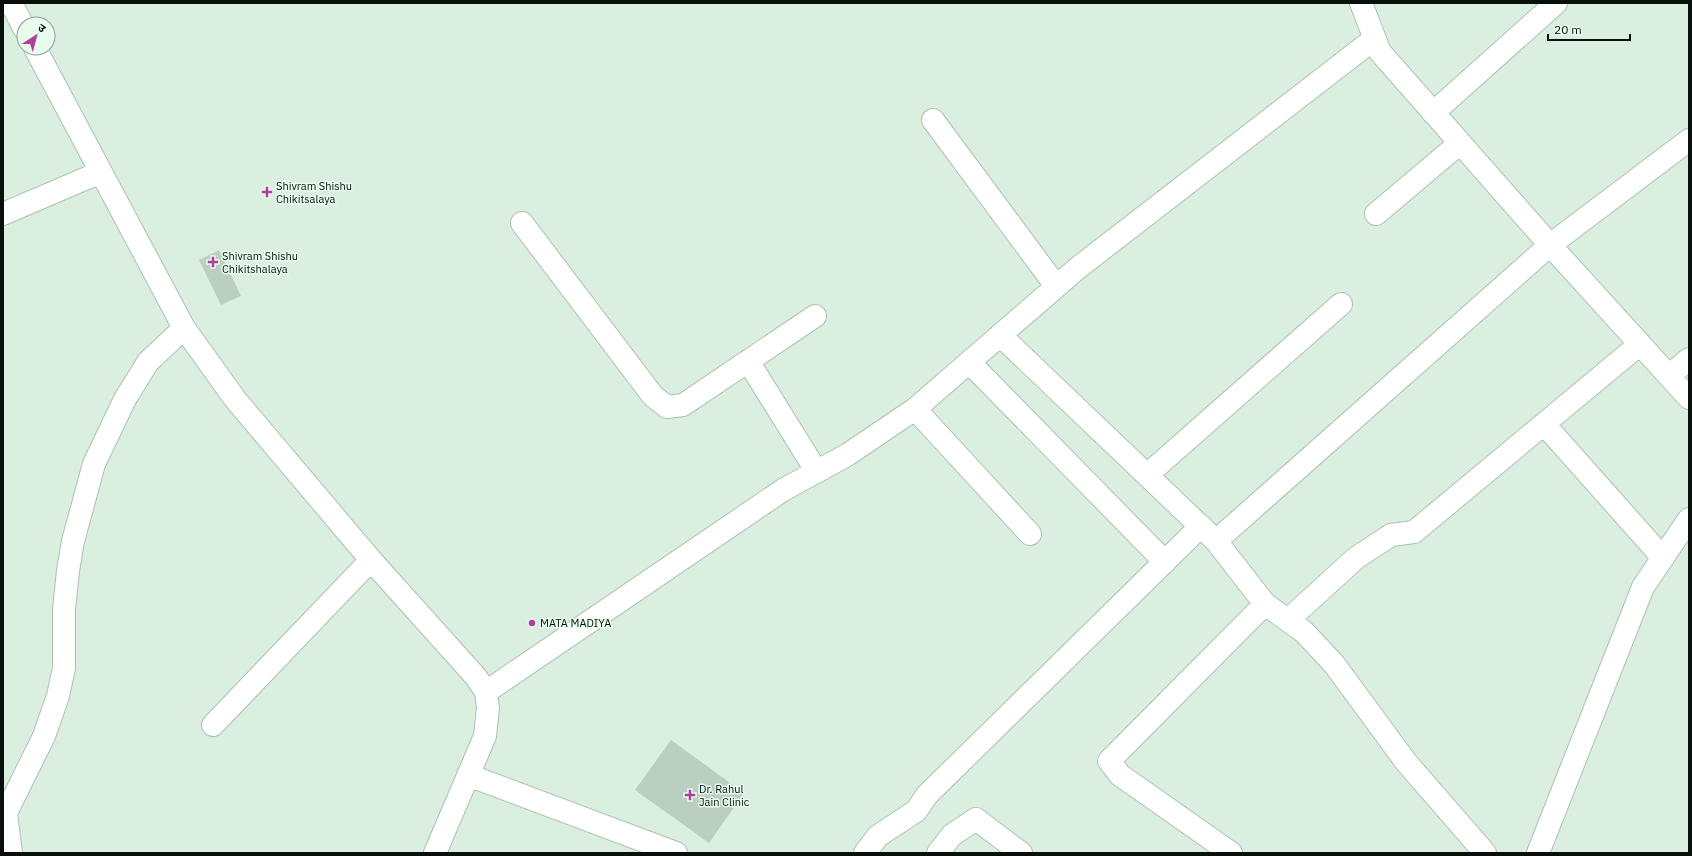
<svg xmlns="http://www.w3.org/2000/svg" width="1692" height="856" viewBox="0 0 1692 856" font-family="'IBM Plex Sans','Noto Sans Devanagari',sans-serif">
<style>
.building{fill:#bbcfc1}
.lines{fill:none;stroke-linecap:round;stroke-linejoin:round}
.minor-casing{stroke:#acc0b2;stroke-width:24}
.minor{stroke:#fff;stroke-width:22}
.poi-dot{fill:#af409d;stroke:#e7fced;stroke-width:1.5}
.labels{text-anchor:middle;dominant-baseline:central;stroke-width:3;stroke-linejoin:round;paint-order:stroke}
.poi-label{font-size:11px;fill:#09100b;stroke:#e7fced;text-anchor:start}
</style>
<rect width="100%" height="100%" fill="#daefe0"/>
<!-- building -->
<path class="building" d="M219,250L241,296L221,305L199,260Z
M671,740L744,793L709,843L635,790Z"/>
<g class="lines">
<defs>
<path id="minor" d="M11,3L24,28
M1361,3L1380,52L1550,245L1689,398
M35,48L184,328L235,399L371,560L476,677L486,692L488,708L485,736L435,853
M1433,113L1556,3
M933,120L1056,286
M3,214L101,172
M1376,214L1460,143
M522,223L653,396L667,407L683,405L815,316
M1000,335L1216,541L1265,604L1304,632L1334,664L1406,762L1485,853
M748,361L817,472
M969,362L1165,562
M1669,376L1689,359
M915,409L1030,534
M1544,424L1663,558
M1147,475L1341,304
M1216,541L1550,245L1689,140
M1288,620L1356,558L1391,535L1414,532L1640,344
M486,692L783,490L847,455L915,409L1079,267L1374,39
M213,725L371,560
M468,775L676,853
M11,853L6,813L44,736L58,696L64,668V609L68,571L73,541L94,464L125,399L148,362L184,328
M865,853L878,836L916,811L927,795L1201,526
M938,853L952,835L976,819L1021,853
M1231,853L1120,775L1109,761L1265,604
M1538,853L1643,587L1689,519"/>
</defs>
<!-- minor casing -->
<use href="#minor" class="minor-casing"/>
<!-- minor -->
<use href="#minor" class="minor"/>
</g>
<!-- markers -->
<g class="poi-dot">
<path d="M265 186h4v4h4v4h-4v4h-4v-4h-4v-4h4z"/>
<path d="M211 256h4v4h4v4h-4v4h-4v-4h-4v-4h4z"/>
<circle cx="532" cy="623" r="4"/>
<path d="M688 789h4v4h4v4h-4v4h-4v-4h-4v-4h4z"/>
</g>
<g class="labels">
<!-- poi labels -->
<g class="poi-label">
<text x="276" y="186">Shivram Shishu<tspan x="276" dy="13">Chikitsalaya</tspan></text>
<text x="222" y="256">Shivram Shishu<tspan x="222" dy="13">Chikitshalaya</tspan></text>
<text x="540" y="623">MATA MADIYA</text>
<text x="699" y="789">Dr. Rahul<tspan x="699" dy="13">Jain Clinic</tspan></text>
</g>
</g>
<!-- border -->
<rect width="1692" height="856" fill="none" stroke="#09100b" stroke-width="8"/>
<!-- north arrow -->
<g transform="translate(36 36) rotate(36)"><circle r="19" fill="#e7fced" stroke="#8e9e93"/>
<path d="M0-3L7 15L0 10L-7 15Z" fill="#af409d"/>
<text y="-6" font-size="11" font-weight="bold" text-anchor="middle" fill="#09100b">उ</text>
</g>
<!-- scale -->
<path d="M1548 34v6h82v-6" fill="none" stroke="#09100b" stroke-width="2"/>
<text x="1554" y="34" font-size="12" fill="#09100b" stroke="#e7fced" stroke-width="3" paint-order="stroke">20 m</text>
</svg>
